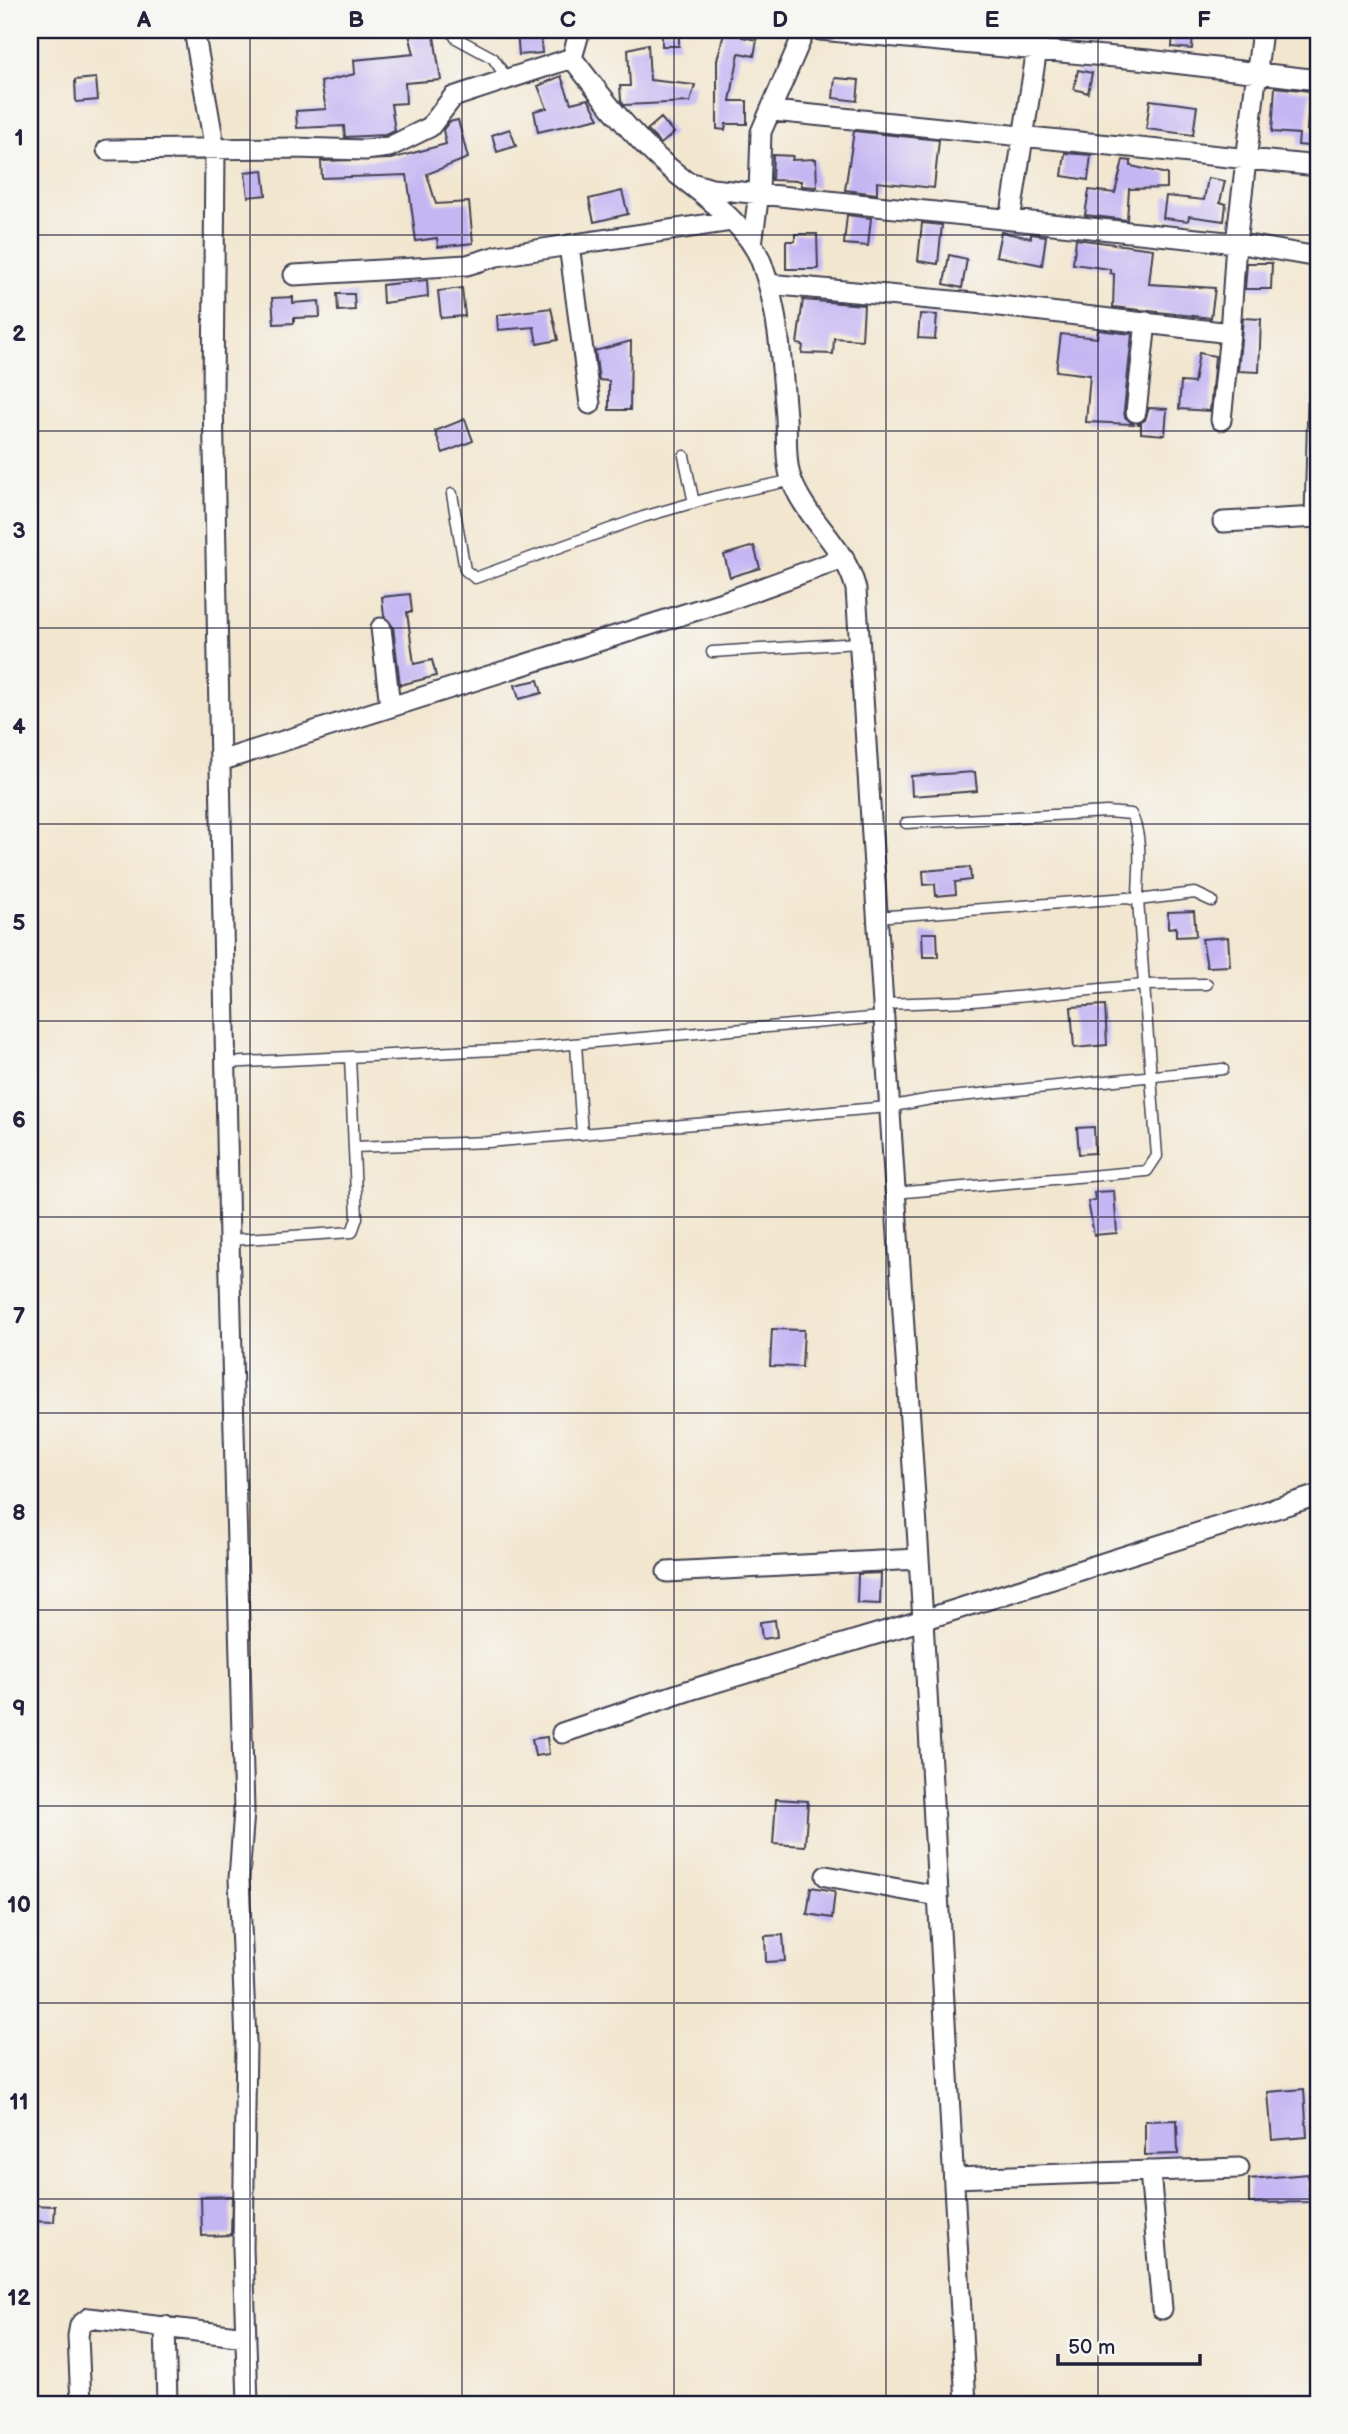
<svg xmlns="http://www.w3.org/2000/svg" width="1348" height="2434" viewBox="0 0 1348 2434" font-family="'Balsamiq Sans',sans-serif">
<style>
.building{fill:#c4b5f3}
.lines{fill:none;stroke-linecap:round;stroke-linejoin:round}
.lane-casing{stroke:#413f51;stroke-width:13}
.street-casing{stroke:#413f51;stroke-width:23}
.lane{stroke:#fff;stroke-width:10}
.street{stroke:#fff;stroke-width:19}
.grid{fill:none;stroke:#22223b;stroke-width:2;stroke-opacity:0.55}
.neatline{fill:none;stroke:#22223b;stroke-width:2.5}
.grid-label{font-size:23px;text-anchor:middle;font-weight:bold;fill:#22223b}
</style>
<rect width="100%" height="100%" fill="#f6f6f2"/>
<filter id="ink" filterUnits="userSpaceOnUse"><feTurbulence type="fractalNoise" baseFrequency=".0143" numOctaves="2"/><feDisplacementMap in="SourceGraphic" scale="14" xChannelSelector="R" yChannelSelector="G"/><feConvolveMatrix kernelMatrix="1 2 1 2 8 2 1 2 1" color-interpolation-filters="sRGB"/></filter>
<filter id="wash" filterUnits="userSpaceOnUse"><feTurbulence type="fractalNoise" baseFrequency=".00686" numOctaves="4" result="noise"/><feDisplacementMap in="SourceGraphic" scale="28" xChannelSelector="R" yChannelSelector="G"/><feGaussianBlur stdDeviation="1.57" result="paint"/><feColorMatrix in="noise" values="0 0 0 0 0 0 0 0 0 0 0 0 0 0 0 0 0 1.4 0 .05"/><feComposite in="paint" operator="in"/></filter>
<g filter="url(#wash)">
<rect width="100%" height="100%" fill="#f2e6cf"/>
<g id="blocks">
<!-- building -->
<path class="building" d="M408,30H433L441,80L405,83L406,103L391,104L395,131L385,135L345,137L344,126L297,128L296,111L326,109L321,82L355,74L354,60L414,54Z
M540,30L542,53L519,55L517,31Z
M662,30H679V46H662Z
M725,30H744L742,37L757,40L754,56L739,53L730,101H747V124H726L725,130L717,129V60Z
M1173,30H1193L1192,49L1172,47Z
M648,44L650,80L695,85L690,102L624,105L621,100L620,86H630L628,49Z
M1078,70L1092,73L1088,93L1074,89Z
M561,76L571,103L588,99L599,118L538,132L534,111L547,108L538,86Z
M96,78L98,100L76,102L75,80Z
M835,78L859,80L857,101L833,98Z
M1275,87L1310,91L1307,130L1318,131V147L1298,145L1299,134L1272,132Z
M1150,100L1197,106L1193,135L1146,129Z
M661,118L674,133L661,144L647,130Z
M458,120L468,158L427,174L436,204L469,202L473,243L438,247L437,238L416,241L407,175L322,178L321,161L391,159L446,144L443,130L449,122Z
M510,129L516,146L497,152L492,135Z
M854,131L939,140L934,188L877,182V194L845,190Z
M1065,153L1091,155L1088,180L1062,176Z
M773,155L793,156L792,160L816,159L817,187L801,186V181L772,180Z
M1123,160L1131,161V166L1167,174V188L1129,189L1127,220L1085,215L1089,190L1115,193Z
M263,170L266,195L248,197L245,172Z
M1208,178L1225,181L1220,202L1226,204L1224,221L1189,216L1188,221L1163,218L1166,196L1204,200Z
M622,191L628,214L594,222L589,199Z
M847,215L871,218L868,246L844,244Z
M922,223L942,225L938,264L918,261Z
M1001,232L1031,238V234L1046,236L1042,265L996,256Z
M795,234H817L818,269H786V241H795Z
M1076,239L1153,249L1149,284L1215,288L1211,318L1113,307L1114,274L1110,273V269L1073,264Z
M949,255L967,259L962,288L944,284Z
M1247,263H1272L1271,289H1245Z
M427,280L428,297L383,303L382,285Z
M462,288L465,316L441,318L438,291Z
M337,294H354L355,310L338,311Z
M293,297V303L319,301L320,317L294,318V323L274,324L272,298Z
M803,300L864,305L862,340L834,338L833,354L802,353L803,345L797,344Z
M551,308L558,340L537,344L534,327L498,330L497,315Z
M920,314L937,315L935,339L918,338Z
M1243,318L1261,319L1259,372L1238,371Z
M1098,330L1132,334L1124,411L1125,417L1133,424L1086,422L1090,375L1056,371L1061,334L1097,338Z
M631,341L630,410H609V381L599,380L595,351Z
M1199,353L1215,356L1210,411L1179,409L1181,382L1194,383Z
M1149,408L1167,409L1165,435L1141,433V424H1137L1145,420Z
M465,419L473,441L443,453L435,431Z
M754,546L760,568L730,577L724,555Z
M410,594L412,612H407L414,664L432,660L436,676L400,685L393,627L384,616L382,597Z
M538,680L542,693L519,699L515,685Z
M975,772L977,791L912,796L911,776Z
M970,867L971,880L955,882L956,894L936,896L935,884L924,885L923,871Z
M1194,911L1196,936L1176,937V927L1168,928V912Z
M922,933H937L938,957H923Z
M1228,937L1230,966L1207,967L1202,939Z
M1105,1005L1107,1045L1074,1048L1071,1007Z
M1094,1127L1095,1153L1079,1154L1077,1128Z
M1114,1191L1117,1233L1094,1235L1088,1201L1095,1200L1094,1192Z
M772,1329L804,1330L802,1367L770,1366Z
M881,1573L880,1604L857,1603L858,1574Z
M775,1620L777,1637L762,1639L760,1622Z
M547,1737L549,1754L535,1756L532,1739Z
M776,1799L808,1801L805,1846L773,1844Z
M811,1887L835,1891L832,1918L807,1914Z
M783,1935L785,1961L766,1962L765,1936Z
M1304,2089L1307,2137L1272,2140L1268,2092Z
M1177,2120L1178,2154L1145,2155V2121Z
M1308,2174L1310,2202L1249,2203V2179Z
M232,2196L231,2235L202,2236L201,2197Z
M31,2205L55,2206L54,2222L30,2221Z"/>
</g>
</g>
<g filter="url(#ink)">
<use href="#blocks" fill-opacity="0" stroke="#413f51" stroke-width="2"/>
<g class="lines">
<defs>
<path id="lane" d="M451,30L456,38L493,58L508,80
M684,456L694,503
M452,494L465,570L475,578L643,517L713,497L793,480
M712,652L859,643
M906,823L1107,812L1131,814C1144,838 1138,873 1138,900L1195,893L1212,901
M876,917L1127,898L1138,900L1144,985L1207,984
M882,1004L973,1001L1144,985L1157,1156L1147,1171L894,1193
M576,1044L582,1134
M225,1063L515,1049L882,1017
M354,1147L488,1142L888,1107L931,1099L1223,1069
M229,1240L352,1232L357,1218L350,1057"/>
<path id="street" d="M194,30L215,150L213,396L229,1240L244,1811L239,1879L246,2042L243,2248L248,2404
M820,30L1148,60L1318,80
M572,58C601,96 631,135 667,166C699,193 748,223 762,264C779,311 782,367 786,417C787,435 785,458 790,475C803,518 845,544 856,589L923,1620L966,2404
M572,58L580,30
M773,111L1318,166
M107,150L294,148L365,150L389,147L430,127L453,97L572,58
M692,183L712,189L1236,243L1318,257
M1010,220L1040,30
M752,244L759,193L761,132L805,30
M294,275L467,265L497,256L569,245
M768,284L974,303L1230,333L1236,243L1262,30
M590,404L569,245L731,221
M1136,412L1146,322
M1221,420L1230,333
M1315,517L1318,405
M1223,522L1318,517
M381,628L390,706
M220,761L732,599L844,558
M667,1572L918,1559
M562,1733L690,1690L923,1620L1318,1495
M826,1876L938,1896
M1150,2171L1162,2309
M954,2178L1239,2168
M165,2326L167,2404
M81,2404L78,2336L80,2325L89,2318L246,2337"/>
</defs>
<!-- lane casing -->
<use href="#lane" class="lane-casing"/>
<!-- street casing -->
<use href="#street" class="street-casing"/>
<!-- lane -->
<use href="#lane" class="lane"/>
<!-- street -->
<use href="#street" class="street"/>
</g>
</g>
<!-- grid -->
<path class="grid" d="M250,30V2404M462,30V2404M674,30V2404M886,30V2404M1098,30V2404M30,235H1318M30,431H1318M30,628H1318M30,824H1318M30,1021H1318M30,1217H1318M30,1413H1318M30,1610H1318M30,1806H1318M30,2003H1318M30,2199H1318"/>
<!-- margin -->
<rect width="1348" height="2434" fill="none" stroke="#f6f6f2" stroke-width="77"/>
<!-- scale -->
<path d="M1058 2354v10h142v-10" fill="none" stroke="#22223b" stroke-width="3.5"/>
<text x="1068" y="2354" font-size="21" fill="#22223b" stroke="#f6f6f2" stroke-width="5" paint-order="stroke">50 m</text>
<rect x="38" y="38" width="1272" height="2358" class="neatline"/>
<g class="grid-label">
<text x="144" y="27">A</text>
<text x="356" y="27">B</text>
<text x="568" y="27">C</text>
<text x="780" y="27">D</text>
<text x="992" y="27">E</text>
<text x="1204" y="27">F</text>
<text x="19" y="145">1</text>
<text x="19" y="341">2</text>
<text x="19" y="538">3</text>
<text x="19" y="734">4</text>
<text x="19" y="930">5</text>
<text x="19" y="1127">6</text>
<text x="19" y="1323">7</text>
<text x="19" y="1520">8</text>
<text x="19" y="1716">9</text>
<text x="19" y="1912">10</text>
<text x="19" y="2109">11</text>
<text x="19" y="2305">12</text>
</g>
</svg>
